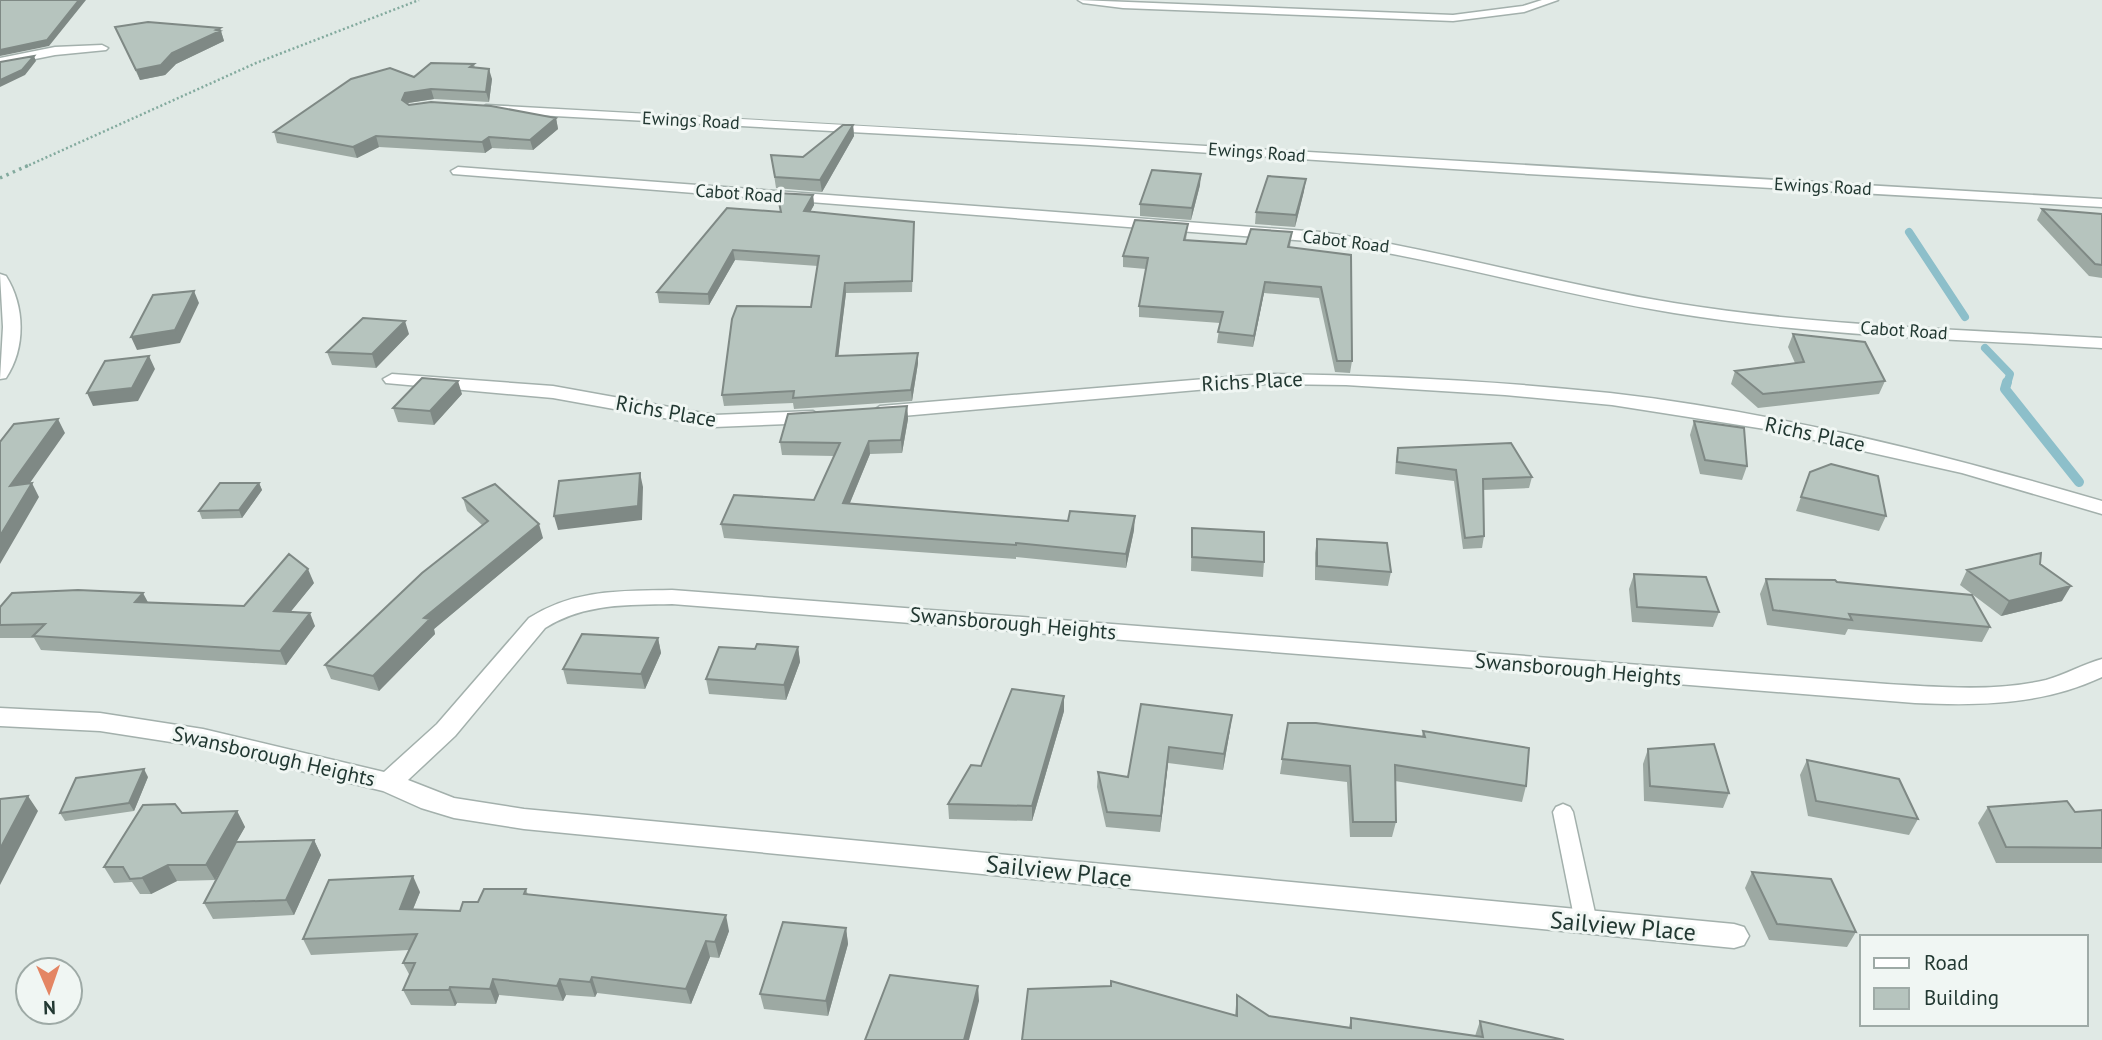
<svg xmlns="http://www.w3.org/2000/svg" width="2102" height="1040" viewBox="0 0 2102 1040" font-family="'PT Sans',sans-serif">
<style>
.lines{fill:none;stroke-linecap:round;stroke-linejoin:round}
.stream-far1{stroke:#8dbfca;stroke-width:8}
.stream{stroke:#8dbfca;stroke-width:10}
.service-casing{stroke:#a3b0ac;stroke-width:3}
.minor-casing{stroke:#a3b0ac;stroke-width:3}
.tertiary-casing{stroke:#a3b0ac;stroke-width:3}
.path-far1{stroke:#83aa9e;stroke-width:2.5;stroke-dasharray:2 2.5;stroke-linecap:butt}
.path{stroke:#83aa9e;stroke-width:3.5;stroke-dasharray:2.5 4.5;stroke-linecap:butt}
.service{fill:#fff;fill-rule:evenodd}
.minor{fill:#fff;fill-rule:evenodd}
.tertiary{fill:#fff;fill-rule:evenodd}
.wall{fill:#9da9a3}
.shaded-wall{fill:#7f8985}
.building{fill:#b6c4be;stroke:#7f8985;stroke-width:2}
.labels{text-anchor:middle;dominant-baseline:central;stroke-width:6;stroke-linejoin:round;paint-order:stroke}
.far-street-label{font-size:18px;fill:#223832;stroke:#f0f6f3}
.street-label{font-size:21px;fill:#223832;stroke:#f0f6f3}
.near-street-label{font-size:24px;fill:#223832;stroke:#f0f6f3}
</style>
<rect width="100%" height="100%" fill="#e0e9e5"/>
<g class="lines">
<!-- stream-far1 -->
<path class="stream-far1" d="M1909,232L1965,317
M1985,348L2010,374L2007,384"/>
<!-- stream -->
<path class="stream" d="M2007,382L2005,389L2079,482"/>
<defs>
<path id="service" d="M1563,804L1570,807L1573,812L1597,922L1594,928L1586,931L1578,928L1575,922L1553,812L1556,807Z"/>
<path id="minor" d="M1078,0L1453,15L1523,6L1542,0H1558L1524,12L1453,21L1123,8L1083,3Z
M102,45L108,48L106,50L55,55L0,66V58L55,47Z
M486,105C1025,134 1563,168 2102,199V207L1528,174L1090,145L481,112L480,109Z
M458,167L1320,232C1439,249 1555,284 1674,303C1815,326 1959,329 2102,338V348C1959,339 1815,336 1674,313C1555,294 1439,258 1320,242L453,174L451,171Z
M392,374L553,386L714,415L813,411L822,417L813,423L714,427L553,398L386,383L383,379Z
M1265,374C1380,375 1495,381 1610,393C1777,412 1941,454 2102,501V514L1962,473L1765,429L1612,405L1505,395L1346,385L1265,384L880,418L871,412L880,406Z
M672,590L1887,684C1940,687 1994,692 2046,680C2065,675 2083,664 2102,659V677C2042,705 1980,706 1915,703L672,604C627,605 585,603 545,628L455,736L408,780L454,798L524,809L1734,924L1744,927L1749,936L1744,945L1734,948L524,829L454,818L421,808L383,791L203,747L100,731L0,726V708L100,713L203,729L384,772L437,724L529,618C575,589 620,591 672,590Z"/>
<path id="tertiary" d="M0,274L6,276C25,306 26,348 6,378L0,379L3,327Z"/>
</defs>
<!-- service casing -->
<use href="#service" class="service-casing"/>
<!-- minor casing -->
<use href="#minor" class="minor-casing"/>
<!-- tertiary casing -->
<use href="#tertiary" class="tertiary-casing"/>
<!-- path-far1 -->
<path class="path-far1" d="M25,167L256,63L419,0"/>
<!-- path -->
<path class="path" d="M0,178L29,165"/>
<!-- service -->
<use href="#service" class="service"/>
<!-- minor -->
<use href="#minor" class="minor"/>
<!-- tertiary -->
<use href="#tertiary" class="tertiary"/>
</g>
<!-- wall -->
<path class="wall" d="M115,27L220,28L224,41L176,64L165,75L140,80Z
M474,64L475,68L492,79L489,102L434,99L408,103L409,105L556,118L558,129L533,150L492,148L485,153L379,147L357,158L277,143L274,132L414,77Z
M853,125L854,136L822,192L776,188L771,155L803,157Z
M1200,185L1191,220L1140,216V204Z
M1304,191L1295,227L1255,224L1256,212Z
M813,195L814,205L810,212L914,232L912,292L846,293L838,356L918,353V363L912,401L794,409L793,403L724,406L722,395L811,307L818,266L735,260L709,305L659,303L657,292L780,212Z
M2042,209L2102,214V278L2089,276L2037,220Z
M1188,224L1186,240L1246,244L1292,232L1290,247L1351,255L1352,361L1350,373L1335,372L1319,298L1264,293L1253,347L1217,343L1220,323L1139,317V306L1146,269L1123,267V256Z
M409,334L376,368L332,365L327,352Z
M1793,334L1885,381L1879,394L1758,408L1731,384L1735,371L1795,363L1788,347Z
M462,394L434,425L398,422L393,408Z
M907,406L908,419L902,453L870,454L850,503L1134,530L1126,568L1016,557V559L724,538L721,524L814,500L834,456L782,455L780,442Z
M1694,421L1747,466L1742,480L1700,474L1690,435Z
M1398,448L1532,477L1529,488L1483,490L1484,536L1482,548L1463,549L1454,481L1395,474L1396,459Z
M1810,472L1886,516L1879,531L1796,511Z
M259,483L262,490L242,518L202,519L199,511Z
M463,498L543,538L434,629L435,634L379,691L331,679L325,665L482,525L467,511Z
M1192,528L1264,562L1263,577L1191,571Z
M1317,539L1391,572L1388,586L1315,580V553Z
M2040,564L2062,601L2001,616L1960,585L1967,570Z
M1634,574L1719,612L1713,627L1632,622L1629,589Z
M1766,579L1837,582L1990,627L1982,642L1848,629L1845,635L1767,625L1760,594Z
M314,583L290,612L315,626L286,665L41,650L34,638H0V607L149,603L244,606Z
M658,638L661,653L645,689L567,684L563,669Z
M798,647L800,662L786,700L709,694L706,679L755,649Z
M1064,696V711L1032,821L949,819L948,804L981,766Z
M1141,704L1230,730L1223,770L1168,763L1160,832L1106,827L1097,787L1098,772L1128,777Z
M1288,723L1422,736L1423,731L1526,786L1522,802L1395,781L1396,822L1392,837H1350L1347,782L1280,774Z
M1648,749L1729,793L1723,808L1644,801L1643,764Z
M1807,760L1918,819L1909,835L1808,816L1800,775Z
M148,777L134,811L65,821L60,813Z
M1988,807L2075,812L2102,810V863H1996L1978,823Z
M237,811L245,827L236,842L314,840L321,855L294,915L213,919L204,903L232,851L215,880L177,881L151,894H140L132,882L114,883L104,867L182,813Z
M1752,872L1856,932L1847,947L1769,940L1745,888Z
M526,889L528,895L729,931L719,958L710,957L691,1004L597,993L595,997L566,995L563,1001L499,995L496,1004L457,1003L455,1006L411,1005L403,990L410,976L403,963L409,950L311,955L303,939L420,892L413,909L460,911L478,902Z
M846,928L848,944L828,1016L764,1009L760,994Z
M1237,995L1269,1016L1349,1027L1351,1018L1475,1036L1480,1021L1564,1040H1022L1235,1015Z"/>
<!-- shaded-wall -->
<path class="shaded-wall" d="M79,0H86L49,46L0,56V50Z
M220,28L224,41L176,64L165,75L140,80L136,70L172,53Z
M34,56L36,61L25,75L0,87V80Z
M489,69L492,79L489,102L486,92Z
M431,89L434,99L408,103L402,100L405,93Z
M556,118L558,129L533,150L530,140Z
M853,125L854,136L822,192L820,180Z
M376,136L379,147L357,158L353,147Z
M489,137L492,148L485,153L482,142Z
M1201,174L1200,185L1191,220L1192,208Z
M1306,179L1304,191L1295,227L1296,215Z
M813,195L814,205L805,221L804,211Z
M733,250L735,260L709,305L708,294Z
M1265,282L1264,293L1253,347L1254,336Z
M845,283L846,293L837,367L836,356Z
M194,291L199,303L180,343L137,350L131,337Z
M405,321L409,334L376,368L372,354Z
M918,353V363L912,401L911,390Z
M149,356L155,369L138,401L93,406L87,393Z
M458,381L462,394L434,425L430,411Z
M907,406L908,419L902,453L901,440Z
M58,419L65,433L18,500L10,486Z
M869,441L870,454L844,517L843,503Z
M640,473L643,487L642,520L558,530L554,516Z
M32,483L39,497L0,564V536Z
M259,483L262,490L242,518L239,510Z
M1135,516L1134,530L1126,568V554Z
M539,524L543,538L434,629L435,634L379,691L373,676L424,618Z
M308,569L314,583L280,625L274,611Z
M2071,586L2062,601L2001,616L2009,601Z
M143,593L150,606L135,602Z
M310,613L315,626L286,665L280,651Z
M658,638L661,653L645,689L641,674Z
M798,647L800,662L786,700L784,685Z
M1064,696V711L1032,821V806Z
M1232,715L1230,730L1223,770L1224,754Z
M1169,747L1168,763L1160,832L1161,816Z
M144,769L148,777L134,811L129,803Z
M28,796L38,811L0,885V849Z
M237,811L245,827L215,880L206,865Z
M314,840L321,855L294,915L286,900Z
M168,865L177,881L151,894L142,878Z
M413,876L420,892L407,924L400,909Z
M726,915L729,931L719,958L715,942Z
M846,928L848,944L828,1016L826,1001Z
M706,941L710,957L691,1004L686,989Z
M592,977L597,993L595,997L590,982Z
M493,979L499,995L496,1004L490,989Z
M560,979L566,995L563,1001L557,986Z
M978,986L979,1001L969,1040H964Z
M450,987L457,1003L455,1006L449,990Z"/>
<!-- building -->
<path class="building" d="M0,0H79L47,40L0,50Z
M148,22L220,28L216,30L220,31L172,53L161,65L136,70L115,27Z
M34,56L22,70L0,80V62Z
M431,63L474,64L470,67L489,69L486,92L431,89L405,93L402,100L409,105L431,102L491,106L556,118L530,140L489,137L482,142L376,136L353,147L274,132L351,79L390,68L414,77Z
M843,125H853L820,180L775,177L771,155L803,157Z
M1152,170L1201,174L1192,208L1140,204Z
M1268,176L1306,179L1296,215L1256,212Z
M777,193L813,195L804,211L914,222L912,281L845,283L836,356L918,353L911,390L793,398L794,391L722,395L732,319L737,306L811,307L819,256L733,250L708,294L657,292L727,208L781,212Z
M2042,209L2102,214V265L2095,264Z
M1135,220L1188,224L1184,240L1246,244L1251,229L1292,232L1288,247L1351,255L1352,361H1337L1321,287L1265,282L1254,336L1218,332L1223,312L1139,306L1148,258L1123,256Z
M194,291L175,330L131,337L153,295Z
M363,318L405,321L372,354L327,352Z
M1793,334L1865,342L1885,381L1763,394L1735,371L1804,362Z
M149,356L132,388L87,393L105,361Z
M422,378L458,381L430,411L393,408Z
M907,406L901,440L869,441L843,503L1068,521L1070,511L1135,516L1126,554L1016,543V545L721,524L734,495L814,500L840,443L780,442L788,414Z
M58,419L10,486L32,483L0,536V442L14,424Z
M1694,421L1744,428L1747,466L1705,460Z
M1511,443L1532,477L1483,479L1484,536L1465,538L1456,470L1397,462L1398,448Z
M1831,464L1878,476L1886,516L1801,497L1810,472Z
M640,473L638,506L554,516L559,481Z
M220,483H259L239,510L199,511Z
M495,484L539,524L424,618L430,619L373,676L325,665L422,573L488,521L463,498Z
M1192,528L1264,532V562L1192,557Z
M1317,539L1387,543L1391,572L1317,566Z
M2041,553L2040,564L2071,586L2009,601L1967,570Z
M289,554L308,569L274,611L310,613L280,651L33,636L45,624L0,625V607L12,593L78,590L143,593L135,602L244,606Z
M1634,574L1706,577L1719,612L1637,607Z
M1766,579L1835,580L1837,582L1972,595L1990,627L1849,614L1852,620L1773,610Z
M582,634L658,638L641,674L563,669Z
M757,644L798,647L784,685L706,679L719,647L755,649Z
M1012,689L1064,696L1032,806L948,804L971,765L981,766Z
M1141,704L1232,715L1224,754L1169,747L1161,816L1107,812L1098,772L1128,777Z
M1288,723H1316L1425,737L1423,731L1529,748L1526,786L1395,765L1396,822H1353L1350,766L1282,759Z
M1714,744L1729,793L1650,786L1648,749Z
M1807,760L1899,779L1918,819L1816,801Z
M144,769L129,803L60,813L76,778Z
M28,796L0,849V799Z
M2067,801L2075,812L2102,810V848L2006,847L1988,807Z
M175,804L182,813L237,811L206,865H168L142,878L130,879L123,867H104L143,805Z
M314,840L286,900L204,903L236,842Z
M1752,872L1831,879L1856,932L1777,924Z
M413,876L400,909L460,911L463,902H478L484,889H526L524,894L726,915L715,942L706,941L686,989L592,977L590,982L560,979L557,986L493,979L490,989L450,987L449,990H403L415,963H403L417,934L303,939L329,880Z
M783,922L846,928L826,1001L760,994Z
M890,975L978,986L964,1040H865Z
M1111,981L1237,1016V995L1269,1016L1351,1028V1018L1483,1037L1480,1021L1564,1040H1022L1028,989L1111,986Z"/>
<g class="labels">
<!-- far-street labels -->
<g class="far-street-label">
<text transform="translate(691 120) rotate(3)">Ewings Road</text>
<text transform="translate(1257 152) rotate(4)">Ewings Road</text>
<text transform="translate(1823 186) rotate(3)">Ewings Road</text>
<text transform="translate(739 193) rotate(4)">Cabot Road</text>
<text transform="translate(1346 241) rotate(7)">Cabot Road</text>
<text transform="translate(1904 330) rotate(4)">Cabot Road</text>
</g>
<!-- street labels -->
<g class="street-label">
<text transform="translate(1252 381) rotate(-3)">Richs Place</text>
<text transform="translate(666 411) rotate(10)">Richs Place</text>
<text transform="translate(1815 434) rotate(12)">Richs Place</text>
<text transform="translate(1013 623) rotate(5)">Swansborough Heights</text>
<text transform="translate(1578 669) rotate(5)">Swansborough Heights</text>
<text transform="translate(274 756) rotate(13)">Swansborough Heights</text>
</g>
<!-- near-street labels -->
<g class="near-street-label">
<text transform="translate(1059 871) rotate(6)">Sailview Place</text>
<text transform="translate(1623 926) rotate(5)">Sailview Place</text>
</g>
</g>
<!-- legend -->
<rect x="1860" y="935" width="228" height="91" fill="#f0f6f3" stroke="#9eaaa6" stroke-width="2"/>
<rect x="1874" y="958" width="35" height="10" fill="#ffffff" stroke="#9eaaa6" stroke-width="2"/>
<text x="1924" y="970" font-size="21" fill="#223832">Road</text>
<rect x="1874" y="988" width="35" height="21" fill="#b6c4be" stroke="#9eaaa6" stroke-width="2"/>
<text x="1924" y="1005" font-size="21" fill="#223832">Building</text>
<!-- north arrow -->
<g transform="translate(49 991) rotate(178)"><circle r="33" fill="#f0f6f3" stroke="#9eaaa6" stroke-width="2"/>
<path d="M0-5L12 26L0 18L-12 26Z" fill="#e48563"/>
<text y="-10" font-size="19" font-weight="bold" text-anchor="middle" fill="#223832">N</text>
</g>
</svg>
